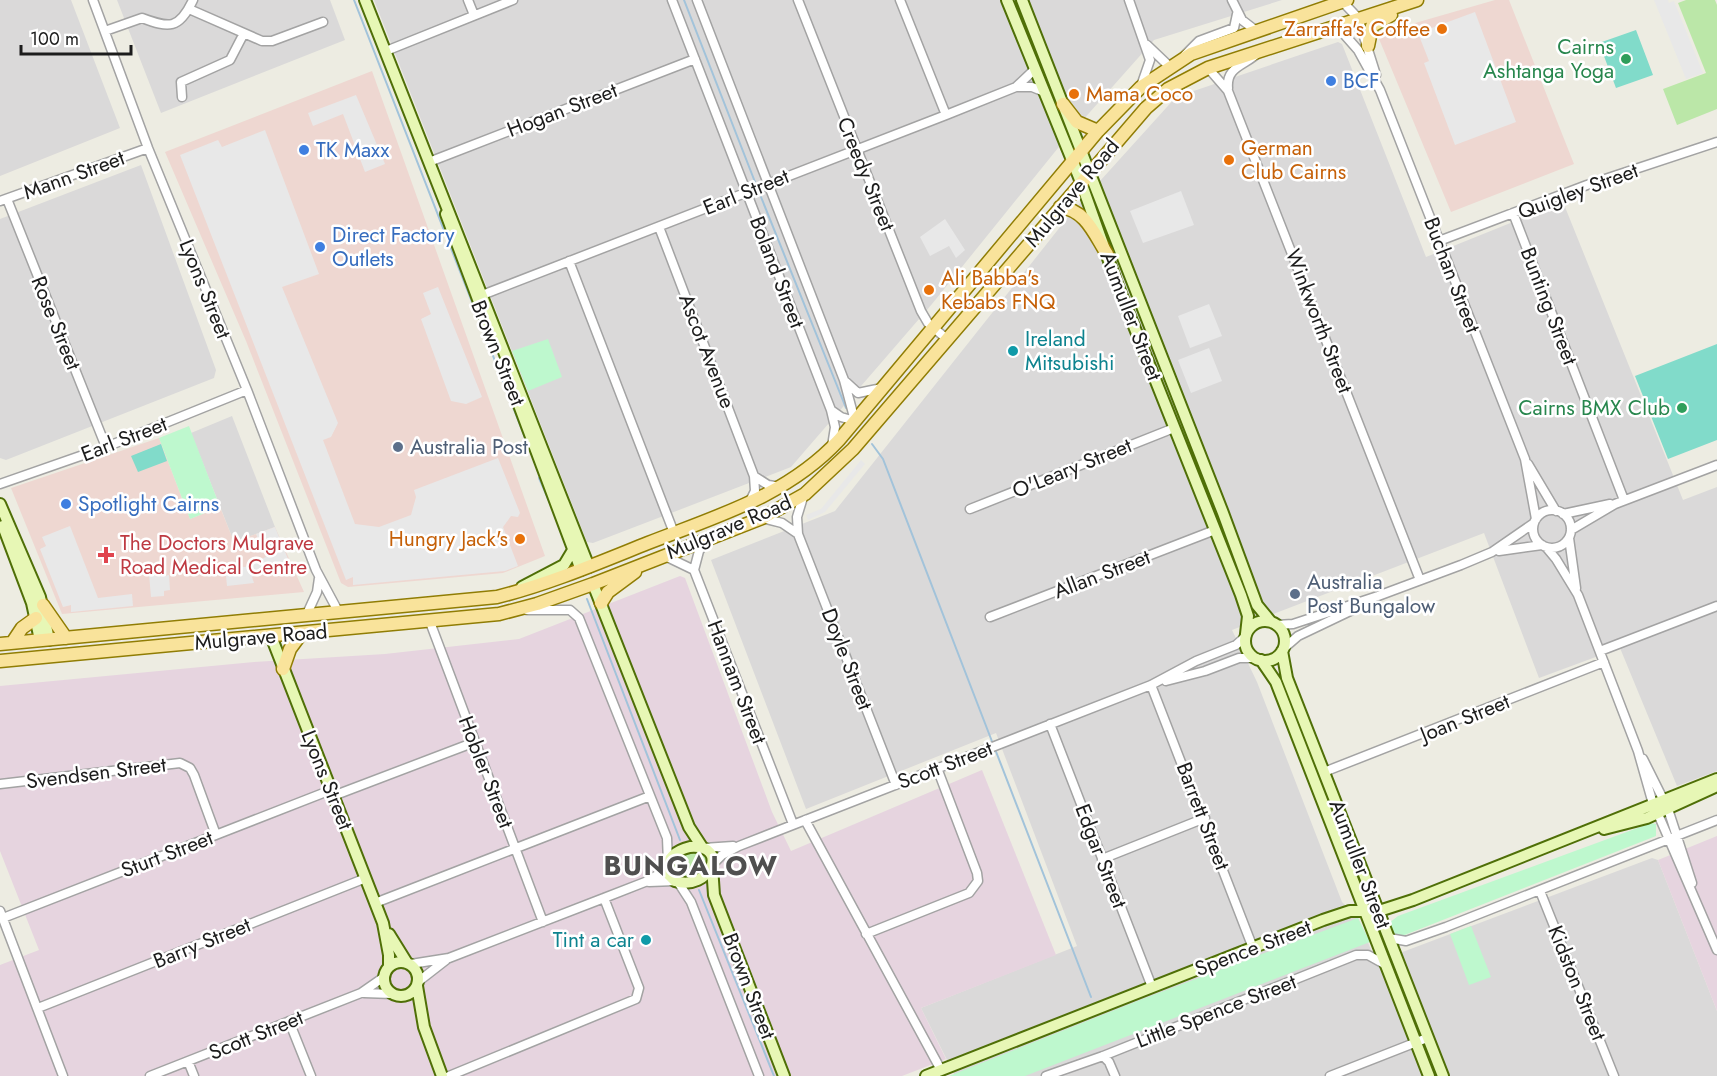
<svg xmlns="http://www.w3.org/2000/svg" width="1717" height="1076" viewBox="0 0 1717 1076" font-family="Jost,sans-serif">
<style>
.residential{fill:#dad9d9}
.commercial{fill:#eed7d1}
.industrial{fill:#e6d4df}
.grass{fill:#bbe7a8}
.park{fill:#bef8ce}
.pitch{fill:#81dbca}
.parking{fill:#e8e8e8}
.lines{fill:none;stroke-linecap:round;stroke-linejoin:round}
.stream{stroke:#a2c3da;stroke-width:2}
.street-casing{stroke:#a3a3a3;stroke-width:11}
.secondary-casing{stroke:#4f6f07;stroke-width:14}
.primary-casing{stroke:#907d04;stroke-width:15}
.street{stroke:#fff;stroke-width:8}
.secondary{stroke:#e7f7b5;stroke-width:10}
.primary{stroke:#f9e39b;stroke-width:12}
.food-dot{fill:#e8710a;stroke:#fff;stroke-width:2}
.leisure-dot{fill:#2e9e5b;stroke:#fff;stroke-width:2}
.shop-dot{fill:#3f7fe0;stroke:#fff;stroke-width:2}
.culture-dot{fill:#0f9aa8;stroke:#fff;stroke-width:2}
.service-dot{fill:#5c6f8a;stroke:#fff;stroke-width:2}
.health-dot{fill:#e0444e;stroke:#fff;stroke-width:2}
.labels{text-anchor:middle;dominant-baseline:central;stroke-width:5;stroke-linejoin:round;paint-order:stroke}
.food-label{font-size:21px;fill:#c56008;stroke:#fff;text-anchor:start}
.leisure-label{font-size:21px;fill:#27864d;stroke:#fff;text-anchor:end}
.shop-label{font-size:21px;fill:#366cbe;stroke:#fff;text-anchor:start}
.street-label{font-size:21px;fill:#1c1c1c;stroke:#fff}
.culture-label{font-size:21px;fill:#0d838f;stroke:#fff;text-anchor:start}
.service-label{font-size:21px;fill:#4e5e75;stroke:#fff;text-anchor:start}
.health-label{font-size:21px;fill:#be3a42;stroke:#fff;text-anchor:start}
.district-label{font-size:27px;font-weight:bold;letter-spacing:1.5px;fill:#4f4f4f;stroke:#fff}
</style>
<rect width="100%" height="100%" fill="#edece2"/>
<!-- residential -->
<path class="residential" d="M0,0H71L120,128L0,176Z
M117,0H330L345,40L161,113Z
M374,0H1282L1154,40L1058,148L932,304L791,467L593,543L587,542Z
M1338,42L1342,44L1426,257L1563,202L1683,500L1717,487V771L1677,786L1620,648L1539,678L1484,533L1232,630L1257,682L1342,902L1358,918L1376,962L1652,858L1658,860L1717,1011V1076H955L921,1008L1077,946L996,733L806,809L711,560L835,511L1072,212L1176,97Z
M141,165L216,370L214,378L6,460L0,458V219Z
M232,416L275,527L234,542L191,433Z"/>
<!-- commercial -->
<path class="commercial" d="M1495,0H1509L1574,164L1451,212L1377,34Z
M372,71L545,556L503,573L348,587L341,583L246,341L165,152Z
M159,438L190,519L220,507L234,542L275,527L304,592L62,614L11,488Z"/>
<!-- industrial -->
<path class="industrial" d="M680,576L685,578L772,812L791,851L982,770L1056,955L921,1008L946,1059L902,1076H0V965L39,950L0,851V686L254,662L385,654L519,639Z
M1717,836V1011L1658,860Z"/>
<!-- grass -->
<path class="grass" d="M1686,0H1715L1717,5V109L1677,125L1663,89L1706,73L1678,3Z
M695,852L706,857L707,864C700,875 675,887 672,866L682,856Z"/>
<!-- park -->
<path class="park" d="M548,339L562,377L528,391L512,351Z
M189,426L220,507L190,519L159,438Z
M1651,823L1656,824V836L1397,938L1389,923L1398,916Z
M1358,918L1370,942L1025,1076H949L1140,1000Z
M1471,926L1491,977L1469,985L1450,934Z"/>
<!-- pitch -->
<path class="pitch" d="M1636,30L1653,75L1616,88L1599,43Z
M1717,344V440L1668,459L1635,376Z
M161,444L167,461L138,472L131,456Z"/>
<!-- parking -->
<path class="parking" d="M1654,0H1668L1669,3L1674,1L1703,73L1686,79Z
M1475,12L1516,122L1455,145L1424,63L1429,61L1418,33Z
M356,95L385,164L365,172L343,114L313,126L308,113Z
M265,130L319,274L282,287L338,423L331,437L323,440L355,524L379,527L411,515L416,497L414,490L498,458L520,513L518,517L511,516L503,527L518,566L505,571L353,585V577L346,580L180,155L218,140L222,147Z
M1181,191L1194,225L1143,243L1130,211Z
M945,219L965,250L956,258L949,246L930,256L920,237Z
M438,287L482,397L466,404L451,401L421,319L431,314L423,293Z
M1209,304L1222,336L1190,348L1178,316Z
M1209,348L1222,381L1191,393L1178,360Z
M861,460L865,464L825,512L808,520L806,515L821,509Z
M70,526L98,598L132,594L133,606L71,612V605L63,607L40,549L46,546L42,537Z
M275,527L290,564L252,577L254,583L227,586L225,566L245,567L266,557L256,534Z
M164,573V576L169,575L170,590L164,591V596L151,597L149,574Z"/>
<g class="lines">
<!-- stream -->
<path class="stream" d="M354,0L531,453
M684,0L755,182
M761,197L846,408
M872,444L883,459L993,744
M539,478L556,517
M564,539L567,547
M587,599L680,840
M995,749L1091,997
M699,890L774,1076"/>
<defs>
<path id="street" d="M93,0L148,148L247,390L316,570L339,613
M468,0L474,15
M672,0L831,410L835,427L832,446
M697,0L844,380L855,421L841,417L831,410
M798,0L921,311L928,323L948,340
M900,0L946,115
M1129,0L1150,60L1141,86
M1232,0L1242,20L1255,30
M1341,0L1358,18L1376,75
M189,9L262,41H272L323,22
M1336,25L1358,50L1380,90L1525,459L1536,519
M105,31L142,18C169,28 179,30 193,0
M1147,45L1169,66
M386,51L513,0
M1185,55L1199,41L1234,28L1237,14
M1208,68L1228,91L1420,580
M1016,87H1032L1042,91
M1228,88C1226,66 1245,66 1259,52
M182,97L181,82L230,60L243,35
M429,162L695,59
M7,199L106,447
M0,201L148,148
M1513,213L1624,500
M659,227L754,476L755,491L750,501
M1439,241L1587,185L1717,142
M569,261L674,533
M477,297L946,115L1016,87L1034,70
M846,382L858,393L882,388
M1528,464L1556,511
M754,476L768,485L781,487
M0,484L106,447L247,390
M804,494L797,517L798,534L896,785
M970,509L1174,428
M1533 529a19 19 0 1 1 38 0a19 19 0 1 1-38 0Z
M1563,514L1610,504
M762,518L782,523L798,534
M1571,530L1615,504L1717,465
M1569,538L1576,588
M1546,547L1556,559L1578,595L1638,751L1653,804
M1499,551L1542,545
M665,556L694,570L793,824
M694,570L699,551L706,541
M527,610H570L579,618L667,838L668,862
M306,616L317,592L319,578
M990,617L1215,530
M430,622L543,922
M1276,625L1293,624L1378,596L1461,565L1492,552L1534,523
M1283,649L1298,636L1365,604
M1600,651L1717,606
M1166,681L1205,671L1239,658H1256
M1151,685L1253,948
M1050,724L1152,987
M1643,759L1663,799
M1324,772L1604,662
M0,784L180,763L190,768L194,775L216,835
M333,796L475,742
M1668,809L1692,883
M1658,814L1717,950
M805,820L941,1070
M704,848L733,846
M1102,859L1205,818
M713,864L722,855L739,846L1151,685L1196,661L1236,645L1246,636
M649,882L675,881
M678,882L691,902L759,1076
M1540,891L1614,1076
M375,903L650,796
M0,911L63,1076
M3,918L331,790
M866,934L969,893L978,881L977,873L937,768
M1389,938L1406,941L1446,927L1717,820
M411,964L449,958L604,898L645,882L661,873L667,864
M419,981L446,960
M364,993L392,994
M38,1008L366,878
M289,1021L311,1076
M1103,1056L1109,1062L1115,1076
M188,1061L194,1076
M150,1076L361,993L384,977
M449,1076L636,999L639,988L604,898
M1046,1076L1103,1056L1356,955H1368L1386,965
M1330,1076L1427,1038"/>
<path id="secondary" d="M365,0L589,567
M1007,0L1081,182L1116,281L1241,595L1248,616L1246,634
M1022,0L1223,513L1257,605L1271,622
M446,214L488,326
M519,405L581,570
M0,504L40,597L49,640
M3,526L32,603L40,640
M593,584L689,827L702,847
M522,587L564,565L573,550
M1245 641a20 20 0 1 1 40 0a20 20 0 1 1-40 0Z
M271,636L383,923L389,955V967
M1282,651L1287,678L1443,1076
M1261,660L1276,682L1429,1076
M1604,829L1647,818L1717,786
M690,847C731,844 710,892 675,881L667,873C665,858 677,850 690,847Z
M712,866L714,895L784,1076
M389,934L407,963
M384 979a17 17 0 1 1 34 0a17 17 0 1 1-34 0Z
M417,986L424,1027L442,1076
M926,1076L1323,920L1350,911H1379L1413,900L1717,779"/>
<path id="primary" d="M1368,46L1372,26L1391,15
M1063,104L1077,122L1098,131
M1060,207C1086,210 1094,234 1107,254
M601,603L608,592L635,572
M43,605L66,638
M12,643L22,628L36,618
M0,644L497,597C549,584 598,563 648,543C717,516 787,496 839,440L1098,131L1141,87L1191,54L1347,0
M0,661L499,614L537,604L593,584L762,518L805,494L853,449L1146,108L1168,89L1208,68L1417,0
M283,669L290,649L301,634"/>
</defs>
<!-- street casing -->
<use href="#street" class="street-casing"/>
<!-- secondary casing -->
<use href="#secondary" class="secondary-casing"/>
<!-- primary casing -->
<use href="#primary" class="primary-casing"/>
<!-- street -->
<use href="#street" class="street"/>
<!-- secondary -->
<use href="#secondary" class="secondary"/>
<!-- primary -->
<use href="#primary" class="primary"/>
</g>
<!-- markers -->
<g class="food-dot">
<circle cx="1442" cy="29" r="6"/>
<circle cx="1074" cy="94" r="6"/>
<circle cx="1229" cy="160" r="6"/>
<circle cx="929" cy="290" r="6"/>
<circle cx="520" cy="539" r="6"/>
</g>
<g class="leisure-dot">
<circle cx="1626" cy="59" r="6"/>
<circle cx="1682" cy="408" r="6"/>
</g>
<g class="shop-dot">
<circle cx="1331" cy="81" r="6"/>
<circle cx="304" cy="150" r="6"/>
<circle cx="320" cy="247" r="6"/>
<circle cx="66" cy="504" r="6"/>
</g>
<g class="culture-dot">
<circle cx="1013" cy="351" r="6"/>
<circle cx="646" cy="940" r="6"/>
</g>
<g class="service-dot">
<circle cx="398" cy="447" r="6"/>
<circle cx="1295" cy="594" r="6"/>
</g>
<path class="health-dot" d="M103 546h6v6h6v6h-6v6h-6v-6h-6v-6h6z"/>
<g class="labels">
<!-- food labels -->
<g class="food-label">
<text x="1430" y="29" text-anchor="end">Zarraffa's Coffee</text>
<text x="1086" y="94">Mama Coco</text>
<text x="1241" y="148">German<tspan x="1241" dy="24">Club Cairns</tspan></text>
<text x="941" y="278">Ali Babba's<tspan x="941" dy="24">Kebabs FNQ</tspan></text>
<text x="508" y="539" text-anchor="end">Hungry Jack's</text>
</g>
<!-- leisure labels -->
<g class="leisure-label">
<text x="1614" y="47">Cairns<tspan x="1614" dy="24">Ashtanga Yoga</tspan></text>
<text x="1670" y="408">Cairns BMX Club</text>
</g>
<!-- shop labels -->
<g class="shop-label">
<text x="1343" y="81">BCF</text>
<text x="316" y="150">TK Maxx</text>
<text x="332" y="235">Direct Factory<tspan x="332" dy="24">Outlets</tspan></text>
<text x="78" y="504">Spotlight Cairns</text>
</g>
<!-- street labels -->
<g class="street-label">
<text transform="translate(562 110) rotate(-21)">Hogan Street</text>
<text transform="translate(866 174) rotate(68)">Creedy Street</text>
<text transform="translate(74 175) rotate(-20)">Mann Street</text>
<text transform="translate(1578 191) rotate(-20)">Quigley Street</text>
<text transform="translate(746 192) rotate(-22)">Earl Street</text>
<text transform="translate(1072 193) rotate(-50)">Mulgrave Road</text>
<text transform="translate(777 272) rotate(69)">Boland Street</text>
<text transform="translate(1452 275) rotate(69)">Buchan Street</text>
<text transform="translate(205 289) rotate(68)">Lyons Street</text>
<text transform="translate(1549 306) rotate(69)">Bunting Street</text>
<text transform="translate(1131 316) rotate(69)">Aumuller Street</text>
<text transform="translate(1319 321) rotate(69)">Winkworth Street</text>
<text transform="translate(56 323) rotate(68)">Rose Street</text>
<text transform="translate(707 351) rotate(69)">Ascot Avenue</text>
<text transform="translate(498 353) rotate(68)">Brown Street</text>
<text transform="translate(124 439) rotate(-21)">Earl Street</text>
<text transform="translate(1072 468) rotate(-22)">O'Leary Street</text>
<text transform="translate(729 527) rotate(-23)">Mulgrave Road</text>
<text transform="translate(1102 574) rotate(-21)">Allan Street</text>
<text transform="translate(261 637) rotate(-5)">Mulgrave Road</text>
<text transform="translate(847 659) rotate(69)">Doyle Street</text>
<text transform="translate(737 682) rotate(69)">Hannam Street</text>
<text transform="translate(1465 718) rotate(-22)">Joan Street</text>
<text transform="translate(945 765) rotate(-21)">Scott Street</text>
<text transform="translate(486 772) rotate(69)">Hobler Street</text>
<text transform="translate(96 773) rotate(-7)">Svendsen Street</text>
<text transform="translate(327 780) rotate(68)">Lyons Street</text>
<text transform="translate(1203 816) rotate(69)">Barrett Street</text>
<text transform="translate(167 854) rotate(-21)">Sturt Street</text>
<text transform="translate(1101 856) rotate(69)">Edgar Street</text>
<text transform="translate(1360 864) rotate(69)">Aumuller Street</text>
<text transform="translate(202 943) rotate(-22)">Barry Street</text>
<text transform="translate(1253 948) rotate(-21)">Spence Street</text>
<text transform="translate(1577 983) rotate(68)">Kidston Street</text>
<text transform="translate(749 986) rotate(69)">Brown Street</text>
<text transform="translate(1216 1011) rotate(-21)">Little Spence Street</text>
<text transform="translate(256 1035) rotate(-22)">Scott Street</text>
</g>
<!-- culture labels -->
<g class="culture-label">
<text x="1025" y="339">Ireland<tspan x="1025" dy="24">Mitsubishi</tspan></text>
<text x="634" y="940" text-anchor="end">Tint a car</text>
</g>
<!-- service labels -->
<g class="service-label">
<text x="410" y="447">Australia Post</text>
<text x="1307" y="582">Australia<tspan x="1307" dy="24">Post Bungalow</tspan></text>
</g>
<!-- health labels -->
<g class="health-label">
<text x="120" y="543">The Doctors Mulgrave<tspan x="120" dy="24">Road Medical Centre</tspan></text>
</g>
<!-- district labels -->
<g class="district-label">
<text x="691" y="865">BUNGALOW</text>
</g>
</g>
<!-- scale -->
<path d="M21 45v9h110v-9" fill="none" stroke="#1c1c1c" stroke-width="3"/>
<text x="30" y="45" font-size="18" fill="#1c1c1c" stroke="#ffffff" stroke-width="4.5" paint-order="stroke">100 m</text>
</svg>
